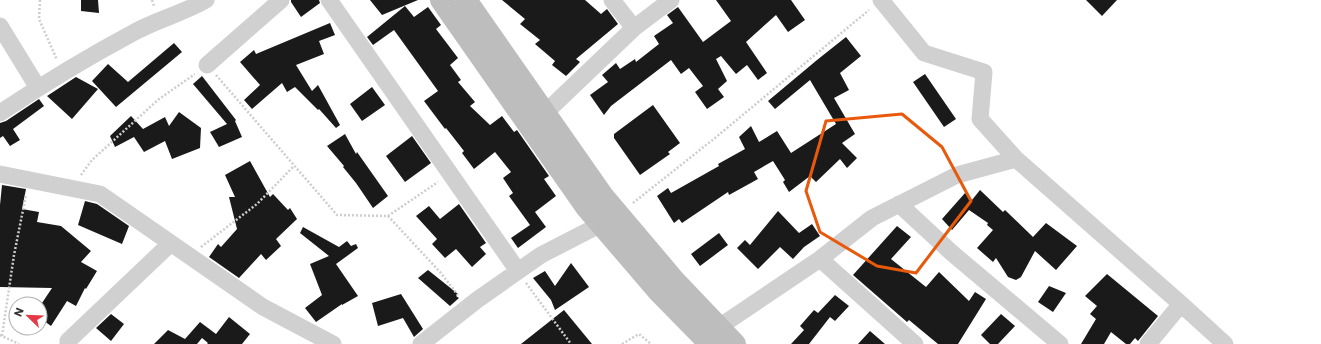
<svg xmlns="http://www.w3.org/2000/svg" width="1321" height="344" viewBox="0 0 1321 344" font-family="Poppins,sans-serif">
<style>
.building{fill:#1a1a1a}
.lines{fill:none;stroke-linecap:round;stroke-linejoin:round}
.path{stroke:#cdcdcd;stroke-width:2.5;stroke-dasharray:2 2;stroke-linecap:butt}
.minor{stroke:#d0d0d0;stroke-width:17}
.secondary{stroke:#bdbdbd;stroke-width:22}
.marked{fill:none;stroke:#e8590c;stroke-width:3;stroke-linejoin:round}
</style>
<rect width="100%" height="100%" fill="#fff"/>
<!-- building -->
<path class="building" d="M81,0H98L99,13L81,11Z
M291,0H319L320,3L301,17L291,2Z
M370,0H418L382,15Z
M502,0H585L601,14L607,9L618,24L576,59L580,62L566,76L552,65L555,61L535,44L540,40L520,24L525,19Z
M716,0H791L805,20L788,32L776,15L746,42L767,73L758,80L747,65L736,74L721,56L716,59L727,81L718,89L724,97L707,109L695,92L703,86L689,68L681,74L671,60L611,106L604,115L590,95L608,82L602,75L616,63L620,69L635,59L636,62L659,44L654,36L673,23L667,15L678,7L703,42L731,21Z
M1086,0H1117L1102,16Z
M405,6L414,17L428,7L441,25L436,29L458,58L450,65L461,80L458,82L475,102L470,106L490,125L502,116L514,132L517,130L549,176L544,179L556,196L535,212L546,227L518,248L511,238L530,225L509,196L513,193L503,178L511,172L495,152L474,169L462,153L464,151L446,128L445,129L424,101L438,91L394,30L373,45L367,37Z
M330,23L335,35L319,41L324,54L296,65L312,91L318,85L340,125L336,128L319,109L318,110L295,87L287,92L282,83L252,109L244,100L260,85L240,62L254,50L256,54Z
M846,37L861,56L840,73L849,90L834,98L855,134L842,143L857,158L847,168L840,159L816,182L810,176L789,192L783,182L785,180L773,161L754,172L758,179L729,195L728,192L682,223L679,219L674,223L657,196L668,188L671,193L719,166L718,164L745,149L739,137L751,126L759,142L777,131L791,153L836,124L810,80L775,109L768,101L817,60Z
M174,43L182,52L116,107L92,81L108,64L128,82Z
M925,74L956,119L944,127L913,82Z
M202,76L236,120L235,121L242,137L219,147L210,132L227,124L193,84Z
M76,77L98,89L72,119L47,96Z
M372,87L385,105L362,121L350,104Z
M39,99L44,106L13,129L20,140L10,146L3,136L0,138V123L6,121Z
M653,105L680,143L668,152L670,154L640,175L614,138V134Z
M179,112L201,128L200,148L172,159L165,141L144,152L134,137L115,147L110,136L131,116L143,129L165,117L169,126Z
M345,134L356,154L357,152L388,196L373,208L356,183L343,167L344,166L327,146Z
M412,136L431,163L405,182L386,156Z
M250,161L270,197L273,194L288,210L290,208L297,219L276,239L281,246L266,260L261,254L239,278L209,257L218,244L221,247L237,229L229,197H235L225,175Z
M2,185L26,189L22,209L39,212L37,222L61,226L91,251L81,262L97,271L86,289L85,288L76,306L67,301L51,326L40,318V306L52,288L0,287V205Z
M980,190L1003,212L1005,210L1033,237L1046,223L1077,246L1056,270L1035,251L1021,277L1016,280L1008,277L996,258L993,262L977,248L993,230L987,225L988,223L969,210L952,230L942,219L965,193L972,200Z
M85,201L97,204L129,226L122,244L78,225Z
M459,204L486,243L480,247L486,254L472,267L456,249L445,258L432,244L437,239L416,216L429,206L440,219Z
M778,211L799,233L812,224L820,236L804,247L793,259L780,247L758,269L737,248L745,240L750,245Z
M897,226L911,237L891,259L926,287L939,272L969,301L975,292L986,299L958,344H938L909,320L907,322L853,275Z
M303,227L339,247L347,241L351,246L356,244L358,248L336,264L358,296L342,305V304L316,322L305,308L322,295L310,264L329,256L300,233Z
M719,233L728,245L700,266L691,254Z
M571,263L589,287L555,310L551,300L533,278L545,271L555,286Z
M428,270L458,294L456,296L459,298L450,306L418,278Z
M1107,274L1158,316L1138,341L1135,338L1130,344H1126L1111,332L1104,344H1081L1096,319L1090,314L1097,306L1085,296Z
M1049,286L1066,293L1053,312L1038,302Z
M401,294L423,329L414,337L403,318L378,326L372,303Z
M835,295L849,306L835,321L830,317L809,344H791L804,330L800,326L814,310L818,313Z
M564,310L592,344H521Z
M111,314L124,324L111,341L96,328Z
M1001,314L1015,326L998,344H990L981,335Z
M229,317L250,334L242,344H207L208,343L202,338L197,344H154L168,330L185,339L200,322L216,334Z
M870,331L885,344H858Z"/>
<g class="lines">
<!-- path -->
<path class="path" d="M40,0L39,19L57,60
M152,0L154,6
M216,75L337,215L388,216L438,182
M81,175L92,160L159,99L195,74
M633,203L715,138L869,10
M388,216L440,272L458,295
M201,247L257,204L294,166
M526,283L571,344
M0,335L19,344
M2,336L14,255L26,195
M622,344L639,334L651,344"/>
<!-- minor -->
<path class="minor" d="M329,0L518,271
M612,0L634,28
M881,0L924,53L984,72L980,119L1016,159L1181,304L1225,344
M0,26L38,88
M207,65L281,0
M0,113C42,85 86,58 131,34C155,20 182,14 206,0
M534,119L545,113L634,28L671,0
M0,174L100,194L263,307L333,344
M899,204L952,253L1060,344
M820,259L915,344
M710,335L719,327L820,259L872,218L957,175L1016,159
M68,344V341L171,243
M421,344L477,300L541,255L611,219
M1148,344L1181,304"/>
<!-- secondary -->
<path class="secondary" d="M441,0L586,207L659,292L710,344
M466,0L603,196L674,280L735,344"/>
</g>
<!-- marked area -->
<path class="marked" d="M902,114L942,147L971,201L916,273L877,266L820,232L806,191L826,121Z"/>
<!-- north arrow -->
<g transform="translate(28 316) rotate(293)"><circle r="19" fill="#ffffff" stroke="#adadad"/>
<path d="M0-3L7 15L0 10L-7 15Z" fill="#e63946"/>
<text y="-6" font-size="11" font-weight="bold" text-anchor="middle" fill="#333333">N</text>
</g>
</svg>
